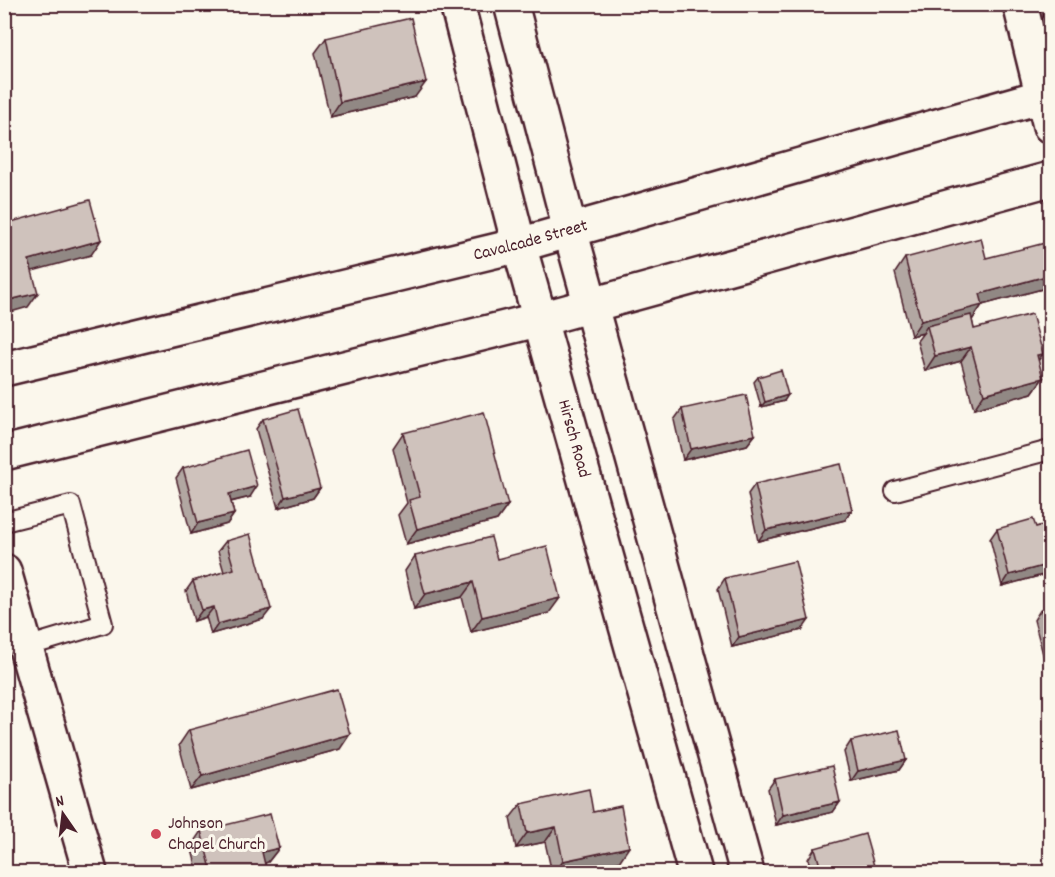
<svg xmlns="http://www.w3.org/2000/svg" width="1055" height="877" viewBox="0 0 1055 877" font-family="Dekko,sans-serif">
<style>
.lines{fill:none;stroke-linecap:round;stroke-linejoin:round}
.lane-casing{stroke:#4a1f2b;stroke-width:22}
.street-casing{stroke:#4a1f2b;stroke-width:38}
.secondary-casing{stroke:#4a1f2b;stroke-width:38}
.lane{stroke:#fbf7ec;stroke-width:18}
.street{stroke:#fbf7ec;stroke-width:33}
.secondary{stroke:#fbf7ec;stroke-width:33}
.wall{fill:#b2a7a2;stroke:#4a1f2b;stroke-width:1.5}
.shaded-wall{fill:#918884;stroke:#4a1f2b;stroke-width:1.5}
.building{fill:#cfc2bc;stroke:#4a1f2b;stroke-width:1.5}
.poi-dot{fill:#d1495b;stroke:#fbf7ec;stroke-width:2}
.labels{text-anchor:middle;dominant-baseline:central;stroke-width:6;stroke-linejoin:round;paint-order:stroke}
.street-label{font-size:18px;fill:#4a1f2b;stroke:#fbf7ec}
.poi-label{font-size:18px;fill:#4a1f2b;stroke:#fbf7ec;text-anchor:start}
</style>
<rect width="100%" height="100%" fill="#fbf7ec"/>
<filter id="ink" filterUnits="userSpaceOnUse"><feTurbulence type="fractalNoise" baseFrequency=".0167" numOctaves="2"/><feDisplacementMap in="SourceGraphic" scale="12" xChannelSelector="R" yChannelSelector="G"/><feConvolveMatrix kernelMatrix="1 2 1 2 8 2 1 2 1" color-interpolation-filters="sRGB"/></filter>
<g filter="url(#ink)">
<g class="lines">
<defs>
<path id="lane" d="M895,491L1050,450
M4,522L71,505L103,624L26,647"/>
<path id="street" d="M1020,4L1050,126
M4,571L90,872"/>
<g id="secondary">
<path id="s1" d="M457,4L519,245L695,872"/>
<path d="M511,4L570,230L747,872"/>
<path id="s2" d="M4,369L519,245L1050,94"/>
<path d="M4,453L541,319L1050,179"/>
</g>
</defs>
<!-- lane casing -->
<use href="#lane" class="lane-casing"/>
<!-- street casing -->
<use href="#street" class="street-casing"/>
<!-- secondary casing -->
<use href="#secondary" class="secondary-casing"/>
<!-- lane -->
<use href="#lane" class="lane"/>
<!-- street -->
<use href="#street" class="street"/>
<!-- secondary -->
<use href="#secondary" class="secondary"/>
</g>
<!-- wall -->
<path class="wall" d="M326,38L415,97L330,117L315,53Z
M905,258H986L1042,289L982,305L972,320L974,329L1043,354L1038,361L1043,378L1032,393L974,409L961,361L925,371L917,341L923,333L911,336L895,273Z
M758,377L784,401L761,407L754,382Z
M682,409L755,435L747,445L683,460L674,420Z
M263,419L320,488L313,498L278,508L256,429Z
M403,433L508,505L497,520L406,544L398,515L407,503L393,448Z
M183,468L250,497L231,502L234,514L227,524L191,534L176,478Z
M755,484L852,510L845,520L758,541L748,494Z
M1050,523V573L1002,586L990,539L997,529L1036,527Z
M226,541L263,619L211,634L206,617L194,621L186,591L193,581L224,572L218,551Z
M415,556L497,559L549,613L471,632L462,597L414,609L405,571Z
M725,578L802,630L732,647L718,589Z
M1050,607V661L1045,662L1034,620L1041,609Z
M189,730L340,749L191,790L179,745Z
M851,741L906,760L899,770L851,781L844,752Z
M775,779L840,802L833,812L776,825L768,789Z
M521,804L593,812L619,862L568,873H552L545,842L516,848L510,818Z
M201,831L279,848L268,862L265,863L267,873H198L191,846Z
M815,848L876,873H812L808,859Z"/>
<!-- shaded-wall -->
<path class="shaded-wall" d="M14,7L6,18H4V10Z
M426,82L415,97L330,117L340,102Z
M101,240L91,255L18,275L29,260Z
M1050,275V277L1042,289L982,305L972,320L927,326L923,333L911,336L921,321L980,294Z
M38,293L28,307L4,314L5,301Z
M971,347L961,361L925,371L935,356Z
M1043,354L1032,369L1037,355Z
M1043,378L1032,393L974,409L984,394Z
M788,395L784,401L761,407L765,402Z
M755,435L747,445L683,460L691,449Z
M257,486L250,497L221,504L229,494Z
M320,488L313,498L278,508L285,497Z
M508,505L497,520L406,544L417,529Z
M852,510L845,520L758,541L766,530Z
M234,514L227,524L191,534L198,523Z
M1050,564V573L1002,586L1009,575Z
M473,582L462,597L414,609L425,594Z
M560,598L549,613L471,632L482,617Z
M214,607L206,617L194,621L202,610Z
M271,609L263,619L211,634L218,624Z
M809,620L802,630L732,647L739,637Z
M1050,654V661L1045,662Z
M350,734L340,749L191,790L202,776Z
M906,760L899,770L851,781L858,771Z
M840,802L833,812L776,825L783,815Z
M556,827L545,842L516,848L527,833Z
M629,847L619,862L568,873H555L563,861Z
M279,848L268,862L251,867L262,852Z"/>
<!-- building -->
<path class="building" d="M4,4H13L14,7L4,10Z
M411,18L426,82L340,102L326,38Z
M90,200L101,240L29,260L38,293L5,301L4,224Z
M981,238L986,258L1045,243L1050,266V275L980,294L983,305L921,321L905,258Z
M1032,314L1043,354L1037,355L1043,378L984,394L971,347L935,356L927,326L971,315L974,329Z
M781,370L788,395L765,402L758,377Z
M746,395L755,435L691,449L682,409Z
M298,409L320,488L285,497L263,419Z
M484,412L508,505L417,529L409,500L420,497L403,433Z
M247,450L257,486L229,494L234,514L198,523L183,468Z
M841,464L852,510L766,530L755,484Z
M1033,519L1036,527L1050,523V564L1009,575L997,529Z
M250,534L271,609L218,624L214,607L202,610L193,581L234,569L226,541Z
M491,537L497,559L547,546L560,598L482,617L473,582L425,594L415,556Z
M795,561L809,620L739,637L725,578Z
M1050,607V645L1041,609Z
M337,689L350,734L202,776L189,730Z
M899,730L906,760L858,771L851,741Z
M832,766L840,802L783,815L775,779Z
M589,789L593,812L621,806L629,847L563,861L556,827L527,833L521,804Z
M270,814L279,848L262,852L267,873H212L201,831Z
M865,834L876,873H822L815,848Z"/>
</g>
<!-- markers -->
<circle class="poi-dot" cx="156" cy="834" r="6"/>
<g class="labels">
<!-- street labels -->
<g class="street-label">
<text stroke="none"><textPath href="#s2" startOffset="542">Cavalcade Street</textPath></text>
<text stroke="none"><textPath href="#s1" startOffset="450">Hirsch Road</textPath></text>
</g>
<!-- poi labels -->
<g class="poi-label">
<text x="168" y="824">Johnson<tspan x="168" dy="21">Chapel Church</tspan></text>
</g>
</g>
<!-- margin -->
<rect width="1055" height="877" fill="none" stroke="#fbf7ec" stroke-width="24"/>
<rect x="12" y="12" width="1031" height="853" fill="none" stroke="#4a1f2b" stroke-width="2" filter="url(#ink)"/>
<!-- north arrow -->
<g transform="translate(63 814) rotate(346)" stroke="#fbf7ec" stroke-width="4.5" paint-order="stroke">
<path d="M0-4.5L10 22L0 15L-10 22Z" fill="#4a1f2b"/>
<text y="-9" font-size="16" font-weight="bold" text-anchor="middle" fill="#4a1f2b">N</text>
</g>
</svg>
